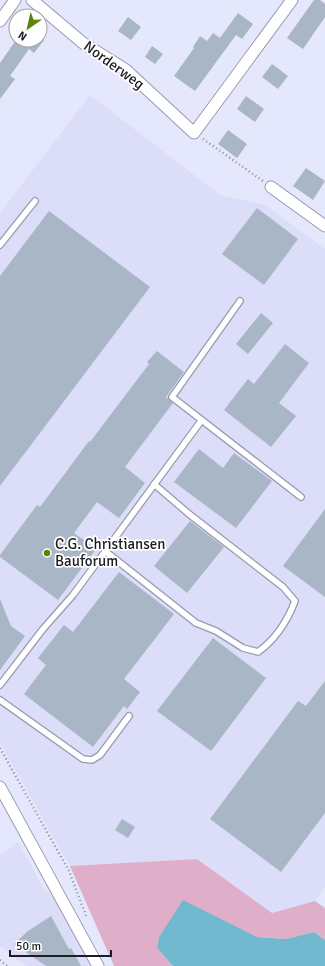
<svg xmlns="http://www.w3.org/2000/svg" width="325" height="966" viewBox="0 0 325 966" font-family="Signika,sans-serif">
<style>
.built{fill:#dbddf9}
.green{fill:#dfafca}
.water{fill:#72b8ce}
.building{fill:#a8b6c6}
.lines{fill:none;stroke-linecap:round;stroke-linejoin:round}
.lane-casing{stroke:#9899ad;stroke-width:8}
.street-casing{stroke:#9899ad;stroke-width:13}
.path{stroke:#8d8e9d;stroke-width:2.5;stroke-dasharray:1 3;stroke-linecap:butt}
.lane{stroke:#fff;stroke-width:5.5}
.street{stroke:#fff;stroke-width:11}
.poi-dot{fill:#5c840a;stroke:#fff;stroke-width:1.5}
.labels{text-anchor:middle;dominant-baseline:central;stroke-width:3.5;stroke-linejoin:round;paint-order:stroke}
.street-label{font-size:15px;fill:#1c1c24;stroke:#fff}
.poi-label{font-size:15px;fill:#1c1c24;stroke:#fff;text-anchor:start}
</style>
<rect width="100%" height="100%" fill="#e5e7fc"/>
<!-- built -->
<path class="built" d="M90,95L220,195L265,205L325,249V887L315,901L272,913L197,859L70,866L0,743V213Z
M18,842L43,887L60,903L89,966H26L0,946V856Z"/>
<!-- green -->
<path class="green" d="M197,859L272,913L315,901L325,908V940L314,932L286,939L257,937L229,924L170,922L159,937L157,948L173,966H114L70,866Z"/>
<!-- water -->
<path class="water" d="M183,900L257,937L286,939L314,932L325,940V966H173L157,948L159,937Z"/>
<!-- building -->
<path class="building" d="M314,0H320L325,4V17L303,49L287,38Z
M238,13L253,24L242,39L236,35L195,91L174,76L194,48L193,47L200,36L207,41L213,33L220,38Z
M128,17L141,27L131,40L118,31Z
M16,40H44L34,53L29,49L10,76L15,79L0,99V63Z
M152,46L163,54L155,64L145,57Z
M272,64L288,76L278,89L262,77Z
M246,96L264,109L255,122L237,109Z
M228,130L247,144L237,158L218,144Z
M306,168L325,181L313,200L293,186Z
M257,208L298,239L264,285L222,254Z
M49,211L150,287L0,486V276Z
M261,313L273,323L248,354L236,344Z
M285,344L309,363L279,403L296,416L271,447L224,410L248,379L254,384Z
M157,351L184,372L166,397L173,403L125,467L145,483L119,518L97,502L74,533L96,549L58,600L0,557V555L37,505L40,507L89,441L90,442L149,364L147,362Z
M199,449L223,468L234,453L272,481L236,528L174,482Z
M325,509V597L283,566Z
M190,521L224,547L187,593L154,566Z
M119,572L174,614L124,679L140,692L127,709L124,706L93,747L24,694L46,665L38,658L64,625L73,632Z
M0,599L11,626L25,636L0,670Z
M213,638L266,678L211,751L157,711Z
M325,681V813L281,872L210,819L298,701L306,706Z
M122,819L135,827L128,838L115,830Z
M51,916L69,949L71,948L81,966H46L14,944L28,931Z"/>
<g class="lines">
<defs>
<path id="lane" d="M0,245L35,201
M240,301L172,397L301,497
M105,551L196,623L216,631L243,648L258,652C276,639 287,622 295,601L283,587L189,514L154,484
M0,685L43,629L73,595L201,421
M0,700L83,759L92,760L100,755L129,716"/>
<path id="street" d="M32,0L83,43L126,70L194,133L292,0
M0,21L15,0
M271,187L325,226
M0,787L98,966"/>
</defs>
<!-- lane casing -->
<use href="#lane" class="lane-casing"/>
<!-- street casing -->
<use href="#street" class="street-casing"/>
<!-- path -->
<path class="path" d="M203,139L263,181
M0,748L69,871L86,916
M0,960L7,966"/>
<!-- lane -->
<use href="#lane" class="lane"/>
<!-- street -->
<use href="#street" class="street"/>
</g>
<!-- markers -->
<circle class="poi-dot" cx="47" cy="553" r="4"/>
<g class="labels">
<!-- street labels -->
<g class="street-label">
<text transform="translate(114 65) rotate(36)">Norderweg</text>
</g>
<!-- poi labels -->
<g class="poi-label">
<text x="55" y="544">C.G. Christiansen<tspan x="55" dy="17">Bauforum</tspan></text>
</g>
</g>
<!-- north arrow -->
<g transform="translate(28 28) rotate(214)"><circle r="19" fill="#ffffff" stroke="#a4a4a7"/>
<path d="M0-3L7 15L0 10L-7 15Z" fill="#5c840a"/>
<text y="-6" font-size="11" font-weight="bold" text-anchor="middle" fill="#1c1c24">N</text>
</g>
<!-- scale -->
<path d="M10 950v6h101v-6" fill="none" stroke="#1c1c24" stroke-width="2"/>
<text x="16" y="950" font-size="12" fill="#1c1c24" stroke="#ffffff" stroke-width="3" paint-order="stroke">50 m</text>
</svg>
